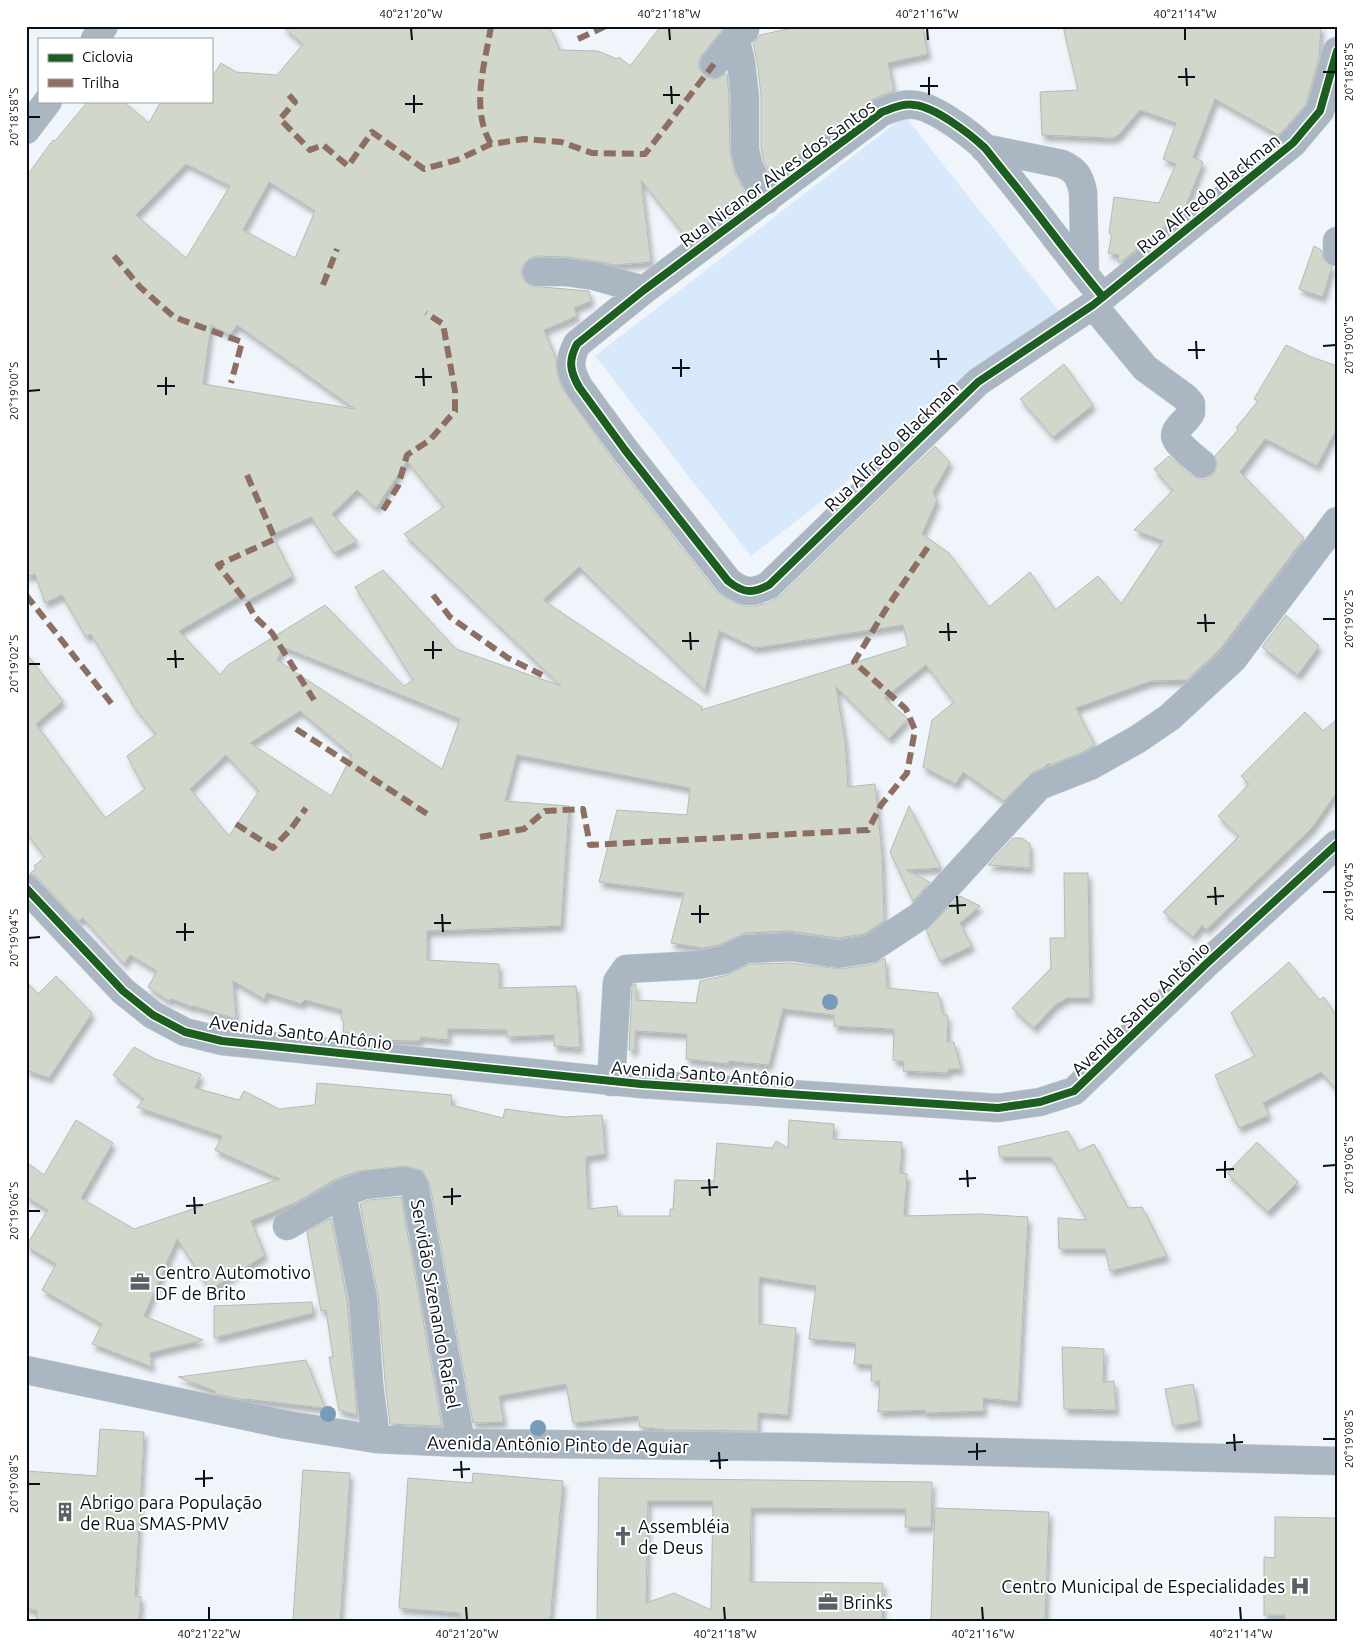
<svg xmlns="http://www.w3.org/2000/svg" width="1363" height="1647" viewBox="0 0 1363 1647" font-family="Ubuntu,sans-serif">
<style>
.green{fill:#d7e9fb}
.building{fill:#d2d7cc;stroke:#b6bab7;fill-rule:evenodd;filter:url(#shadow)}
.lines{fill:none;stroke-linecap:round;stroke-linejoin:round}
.minor-casing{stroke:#cbd0d5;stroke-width:29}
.minor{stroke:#aab7c3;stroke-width:28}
.quiet{stroke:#8d6e63;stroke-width:6;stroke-dasharray:12 6;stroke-linecap:butt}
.cycleway-casing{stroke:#fff;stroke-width:11}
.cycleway{stroke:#1b5e20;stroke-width:8}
.tree{fill:#789cb8}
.ticks{fill:none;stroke:#081017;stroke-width:2}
.labels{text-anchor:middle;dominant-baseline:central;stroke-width:4;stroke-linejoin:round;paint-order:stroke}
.street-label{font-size:18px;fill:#081017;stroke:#fff}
.poi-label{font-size:18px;fill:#081017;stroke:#fff;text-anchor:start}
.neatline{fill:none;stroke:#081017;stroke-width:2}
.ticks-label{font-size:12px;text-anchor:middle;fill:#081017}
</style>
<defs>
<filter id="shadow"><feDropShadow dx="3" dy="5.5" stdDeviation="2.5" flood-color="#0004"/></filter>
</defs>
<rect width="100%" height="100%" fill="#eff5fa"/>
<!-- green -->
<path class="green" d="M905,116L1062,315L751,556L595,356Z"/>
<!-- building -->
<path class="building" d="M282,26H549L560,50L598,51L617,59L619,57L630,66L661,26H725L702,55L699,61V69L705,76L712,79L720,78L727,73L729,98L730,153L735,174L746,195L687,238L641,180L651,262L614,265L596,261L567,257L537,256L530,258L524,264L521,272L524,280L530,286L589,291L591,301L574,308L577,316L544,330L556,358L557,373L562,388L613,460L716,591L732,602L745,606H755L768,603L780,596L935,446L950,462L933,492L937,500L922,534L949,553L989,607L1030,572L1055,610L1098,576L1121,604L1163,541L1134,530L1173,490L1154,469L1169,456L1192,476L1199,479H1207L1214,474L1217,466L1215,456L1238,430L1236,428L1258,401L1254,399L1286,345L1309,356L1337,366V428L1317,466L1265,439L1240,472L1304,538L1221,648L1187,680L1151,681L1076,708L1095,745L1083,752L1050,765L1049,763L1045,767L1033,772L1004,801L963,772L956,784L923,767L932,720L954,702L926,665L884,698L908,719L889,739L836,687L845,741L848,787L875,784L882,855L884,921L864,934L838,938L790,931L745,933L719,945L703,948L671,943L684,893L599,882L617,810L687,815L690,788L517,755L505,801L569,806L561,926L427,931V960L499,964V988L576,986L580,1048L554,1046V1035L507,1037V1030L448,1029V1040L420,1037V1041L365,1040L364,1036L343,1032L344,1021L341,1019L342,1010L305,1000L301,1004L267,993L264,999L233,981L236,1019L193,1006L192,1007L172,999L169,1001L148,987L157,971L130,955L124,964L83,918L78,921L37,877L30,873L36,869L34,866L45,857L26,832V653L63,701L36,724L105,818L145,789L127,756L156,734L131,703L132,702L91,634L86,637L62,595L45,603L35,574L26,577V177L53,140L55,141L88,101H123L149,123L161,101H211V79L221,63L236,72L277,75L303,44ZM186,164L230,186L186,258L136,215ZM269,182L315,211L295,258L243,230ZM211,325L230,335L237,325L355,409L203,384ZM407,461L444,507L404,534L561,686L456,649L383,570L355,587L413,680L404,686L325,605L228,665L220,675L179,631L243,594L247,601L293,576L272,535L311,517L334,553L357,541L332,514L357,490L376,508ZM579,567L705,691L719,631L755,648L903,625L908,646L701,710L702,707L543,600ZM283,647L460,719L442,769L277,660ZM300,711L352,755L331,796L250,743ZM226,755L259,791L229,836L190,789Z
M801,26H922L928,54L888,63L894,91L873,99L771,176L764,162L761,148V95L757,60L753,44L760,35Z
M1063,26H1321L1319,58L1306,104L1282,132L1278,135L1215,99L1193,157L1203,162L1184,211L1121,262H1118L1119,255L1108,253L1112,235L1109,233L1114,197L1159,203L1176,164L1163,159L1176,123L1140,110L1119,135L1113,138L1042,135L1040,92L1078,90Z
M1314,246L1321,250L1324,260L1332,266L1323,297L1299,289Z
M1064,364L1093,405L1053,437L1020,399Z
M1286,615L1319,646L1298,675L1262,647Z
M1305,712L1323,731L1337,719V792L1312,828L1206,930L1202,925L1193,937L1163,912L1239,836L1218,816L1249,784L1241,776Z
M909,806L941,868L906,870L930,882L913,901L890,852Z
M1013,838H1022L1030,844V868L988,865Z
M1064,873H1088L1090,998H1067L1055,1005L1034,1028L1012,1008L1051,968L1050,938H1065Z
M960,896L980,906L960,923L972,946L940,961L926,930Z
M885,958L887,988L938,993L943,1014L948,1016L947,1042H954L961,1069H948V1073L903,1071L904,1062L893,1060L894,1029L834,1026V1015L783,1009L769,1065L729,1061V1064L686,1059L687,1034L635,1031V1050H629L632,987L634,984H636V1000L696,1003L700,981L727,975L750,964L790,963L840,969L873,964Z
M1289,962L1319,1000L1324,997L1337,1017V1090L1321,1072L1263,1103L1269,1115L1239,1128L1215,1075L1255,1056L1231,1013Z
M56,976L92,1013L49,1078L26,1070V981L38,994Z
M134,1047L155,1059L201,1074L195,1088L239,1100L244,1091L279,1109L315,1105L317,1083L452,1095L451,1105L503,1118L505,1109L565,1117L602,1115L605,1154L586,1157L588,1209L617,1206L618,1216H670V1209H673L675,1180L714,1181L717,1143L772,1148L776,1141L788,1148L789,1120L834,1124L833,1139L902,1142L900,1173L907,1174L904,1216L980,1214L1028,1217L1018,1402L983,1398L984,1411L925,1413V1410L878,1412L880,1381H871L872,1365L854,1364L856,1343L809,1339L816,1286L759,1277V1324L796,1328L788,1415L758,1413V1431L667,1430L640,1427L638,1416L573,1423L566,1384L499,1396L504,1422L473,1423L430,1185L423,1171L406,1166L358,1171L334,1180L295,1203L251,1221L265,1255L210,1290L177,1239L144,1316L203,1340L150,1353L152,1367L92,1344L102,1324L42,1290L56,1264L26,1246L48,1210L26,1197V1162L44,1175L76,1120L113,1143L81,1198L134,1229L280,1179L215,1150L222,1136L137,1107L144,1099L113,1075Z
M1068,1131L1078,1151L1094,1144L1128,1208L1142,1207L1167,1256L1110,1271L1105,1249H1059L1058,1218L1087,1220L1051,1157H1000L998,1147Z
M1257,1142L1298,1182L1268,1212L1227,1173Z
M401,1197L442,1426L390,1424L385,1381L378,1295L360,1204L368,1200Z
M331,1218L347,1300L357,1415L339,1410L329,1357H333L326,1310L321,1311L307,1232Z
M312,1302L313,1313L214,1338V1306Z
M1062,1347L1104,1349L1103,1382L1114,1381L1116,1410L1064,1409Z
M306,1360L325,1408L245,1399V1400L215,1394V1391L178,1377Z
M1193,1384L1199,1421L1173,1426L1165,1389Z
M100,1429L144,1432L135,1596L141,1597L139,1621L36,1620L37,1610L26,1609V1471L97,1476Z
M303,1470L350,1473L340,1621H293Z
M473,1473L563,1481L550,1621H460V1613L399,1608L408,1478L472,1483Z
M599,1478L932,1482L931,1527H905L906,1509L751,1508L750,1582L883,1583L882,1621H597ZM648,1501H713L711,1610L674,1593L646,1603Z
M935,1508L1049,1512L1045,1621H931Z
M1275,1517L1337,1518V1621H1285V1615H1264V1557L1275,1558Z"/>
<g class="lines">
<defs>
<path id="minor" d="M735,38L741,62L745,97V150L749,167L766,200
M95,39L104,26
M714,64L735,38L745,30
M26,130L48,101
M984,148L1062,164C1076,170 1080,177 1083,192L1085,275
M1337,241V252
M537,272H565L594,276L644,290
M1103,297C1070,258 1041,217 1009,178C1001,168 993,158 985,148C970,134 935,107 915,105C903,103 893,108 882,112L644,290L577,344C568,361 570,371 579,387L625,450L728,581C743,593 752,594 769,585L978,382L1093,305L1103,297L1293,143L1320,111L1337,51
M1093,305L1145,368L1186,398L1191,404C1191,405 1191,410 1191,412C1188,422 1168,430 1178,442C1184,450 1194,457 1202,464
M26,888L123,991L153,1015L185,1032L222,1041L641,1084L998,1108L1040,1102L1074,1091L1205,965L1337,844
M611,1082L617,982L626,969L698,965L724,960L746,949L791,947L838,954L870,949L920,916L1039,786L1090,766L1138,739L1170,717L1233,659L1337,521
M342,1194L363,1298L369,1383L376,1439
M287,1226L342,1194L364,1185L403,1181L413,1183L415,1188L461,1443
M26,1370L288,1425L376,1439L461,1443L789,1447L1337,1461"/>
</defs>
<!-- minor casing -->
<use href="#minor" class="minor-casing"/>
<!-- minor -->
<use href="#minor" class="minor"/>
<!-- quiet -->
<path class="quiet" d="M491,26C485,65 470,108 491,144
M578,39L606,26
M289,95L295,102L280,119L310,150L323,145L348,166L372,132L424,169L457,160L491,144L524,139L561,142L592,153L645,154L714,64
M114,256L140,287L174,317L242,342L231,383
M323,285L337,249
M247,475L275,539L218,565L248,604L255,617L272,633L314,700
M383,510L398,486L407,455L430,440L455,411V391L443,324L426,313
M26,595L115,708
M433,595L450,617L508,658L542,675
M296,729L429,815
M236,824L273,848L290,830L306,808
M480,837L524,829L545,811L583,809L590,845L868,830L881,805L907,773L915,730L906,709L854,662L886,609L928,547"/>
<defs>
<path id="cycleway" d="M1103,297C1070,258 1041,217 1009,178C1001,168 993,158 985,148C970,134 935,107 915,105C903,103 893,108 882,112L644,290L577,344C568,361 570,371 579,387L625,450L728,581C743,593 752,594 769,585L978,382L1093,305L1103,297L1293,143L1320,111L1337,51
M26,888L123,991L153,1015L185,1032L222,1041L641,1084L998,1108L1040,1102L1074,1091L1205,965L1337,844"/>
</defs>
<!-- cycleway casing -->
<use href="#cycleway" class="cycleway-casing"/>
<!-- cycleway -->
<use href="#cycleway" class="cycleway"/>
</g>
<!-- trees -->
<g class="tree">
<circle cx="830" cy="1002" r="8"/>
<circle cx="328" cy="1414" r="8"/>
<circle cx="538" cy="1428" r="8"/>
</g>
<!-- ticks -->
<path class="ticks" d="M411,28L412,40M669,28L670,40M927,28L928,40M1185,28V40M1186,68L1187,86M1323,72H1336M929,77V95M1178,77H1195M671,86L672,104M920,86H938M414,95V113M663,95H680M405,104H423M28,117H40M1196,341L1197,359M1323,346L1336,345M938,350L939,368M1188,350H1205M681,359V377M930,359H947M423,368L424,386M672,368H690M166,377V395M415,377H432M157,386H175M28,391L40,390M1205,614L1206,632M1323,619H1336M948,623L949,641M1197,623H1215M690,632L691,650M939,632H957M433,641V659M682,641H699M175,650L176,668M424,650H442M167,659H184M28,664H40M1215,887L1216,905M1323,892H1336M957,896L958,914M1207,897L1224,896M700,905V923M949,906L966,905M442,914L443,932M691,914H709M185,923V941M434,923H451M176,932H194M28,938L40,937M1225,1161V1178M1323,1166L1336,1165M967,1170L968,1187M1216,1170L1234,1169M709,1179L710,1196M959,1179L976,1178M452,1188V1205M701,1188L718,1187M194,1197L195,1214M443,1197L461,1196M186,1206L203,1205M28,1211H40M1234,1434L1235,1451M1323,1439H1336M977,1443V1460M1226,1443L1243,1442M719,1452L720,1469M968,1452L986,1451M461,1461L462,1478M710,1461L728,1460M204,1470V1487M453,1470L470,1469M195,1479L213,1478M28,1484H40M209,1607V1620M466,1607L467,1620M724,1607L725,1620M982,1607L983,1620M1240,1607L1241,1620"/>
<!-- icons -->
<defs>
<symbol id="office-bare" viewBox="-9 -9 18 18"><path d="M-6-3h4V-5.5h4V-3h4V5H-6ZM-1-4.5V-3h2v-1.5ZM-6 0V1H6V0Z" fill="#596066" stroke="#fff" stroke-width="2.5" paint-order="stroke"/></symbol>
<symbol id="building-bare" viewBox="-9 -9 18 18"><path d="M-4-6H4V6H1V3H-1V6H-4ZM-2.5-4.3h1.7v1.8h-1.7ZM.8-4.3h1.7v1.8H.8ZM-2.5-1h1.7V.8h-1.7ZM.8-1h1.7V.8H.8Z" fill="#596066" stroke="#fff" stroke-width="2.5" paint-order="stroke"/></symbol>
<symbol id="church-bare" viewBox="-9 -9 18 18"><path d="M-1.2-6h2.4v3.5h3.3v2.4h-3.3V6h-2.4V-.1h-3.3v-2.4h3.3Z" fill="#596066" stroke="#fff" stroke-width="2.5" paint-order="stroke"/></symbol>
<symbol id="hospital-bare" viewBox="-9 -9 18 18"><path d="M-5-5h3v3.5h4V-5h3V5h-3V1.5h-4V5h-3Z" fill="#596066" stroke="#fff" stroke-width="2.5" paint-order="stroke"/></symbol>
</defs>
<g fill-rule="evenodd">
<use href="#office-bare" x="126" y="1268" width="28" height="28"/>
<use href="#building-bare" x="51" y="1498" width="28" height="28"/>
<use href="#church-bare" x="609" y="1522" width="28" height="28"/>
<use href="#hospital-bare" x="1286" y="1572" width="28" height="28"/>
<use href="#office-bare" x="814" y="1588" width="28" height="28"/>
</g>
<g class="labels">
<!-- street labels -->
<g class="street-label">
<text transform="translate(777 173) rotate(-36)">Rua Nicanor Alves dos Santos</text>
<text transform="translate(1208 193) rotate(-39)">Rua Alfredo Blackman</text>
<text transform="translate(891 446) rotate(-44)">Rua Alfredo Blackman</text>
<text transform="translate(1140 1008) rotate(-44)">Avenida Santo Antônio</text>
<text transform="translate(301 1032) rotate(7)">Avenida Santo Antônio</text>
<text transform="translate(703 1073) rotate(4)">Avenida Santo Antônio</text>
<text transform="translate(436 1304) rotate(80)">Servidão Sizenando Rafael</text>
<text transform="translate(558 1444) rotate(1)">Avenida Antônio Pinto de Aguiar</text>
</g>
<!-- poi labels -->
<g class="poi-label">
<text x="155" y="1272">Centro Automotivo<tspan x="155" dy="21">DF de Brito</tspan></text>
<text x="80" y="1502">Abrigo para População<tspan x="80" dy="21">de Rua SMAS-PMV</tspan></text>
<text x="638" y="1526">Assembléia<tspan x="638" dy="21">de Deus</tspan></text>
<text x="1285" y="1586" text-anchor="end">Centro Municipal de Especialidades</text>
<text x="843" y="1602">Brinks</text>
</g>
</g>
<!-- border -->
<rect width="1363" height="1647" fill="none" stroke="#ffffff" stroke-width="55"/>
<!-- legend -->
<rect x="38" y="38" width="175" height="65" fill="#ffffff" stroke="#9c9fa2"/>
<rect x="48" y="54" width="25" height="8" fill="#1b5e20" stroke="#9c9fa2"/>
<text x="82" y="62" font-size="15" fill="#081017">Ciclovia</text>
<rect x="48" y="79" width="25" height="8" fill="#8d6e63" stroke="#9c9fa2"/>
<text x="82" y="88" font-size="15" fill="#081017">Trilha</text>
<rect x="28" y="28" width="1308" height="1592" class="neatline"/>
<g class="ticks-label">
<text x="411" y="18">40°21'20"W</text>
<text x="669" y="18">40°21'18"W</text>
<text x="927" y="18">40°21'16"W</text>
<text x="1185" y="18">40°21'14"W</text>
<text transform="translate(1349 72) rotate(-90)" y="4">20°18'58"S</text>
<text transform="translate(14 117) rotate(-90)" y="4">20°18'58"S</text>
<text transform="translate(1349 345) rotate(-90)" y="4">20°19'00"S</text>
<text transform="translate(14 391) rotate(-90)" y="4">20°19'00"S</text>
<text transform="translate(1349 619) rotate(-90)" y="4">20°19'02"S</text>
<text transform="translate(14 664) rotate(-90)" y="4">20°19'02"S</text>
<text transform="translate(1349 892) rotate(-90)" y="4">20°19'04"S</text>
<text transform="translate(14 938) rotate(-90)" y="4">20°19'04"S</text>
<text transform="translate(1349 1165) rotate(-90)" y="4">20°19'06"S</text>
<text transform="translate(14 1211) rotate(-90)" y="4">20°19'06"S</text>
<text transform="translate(1349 1439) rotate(-90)" y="4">20°19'08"S</text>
<text transform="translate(14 1484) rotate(-90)" y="4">20°19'08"S</text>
<text x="209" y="1638">40°21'22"W</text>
<text x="467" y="1638">40°21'20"W</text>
<text x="725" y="1638">40°21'18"W</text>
<text x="983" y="1638">40°21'16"W</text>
<text x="1241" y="1638">40°21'14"W</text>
</g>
</svg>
